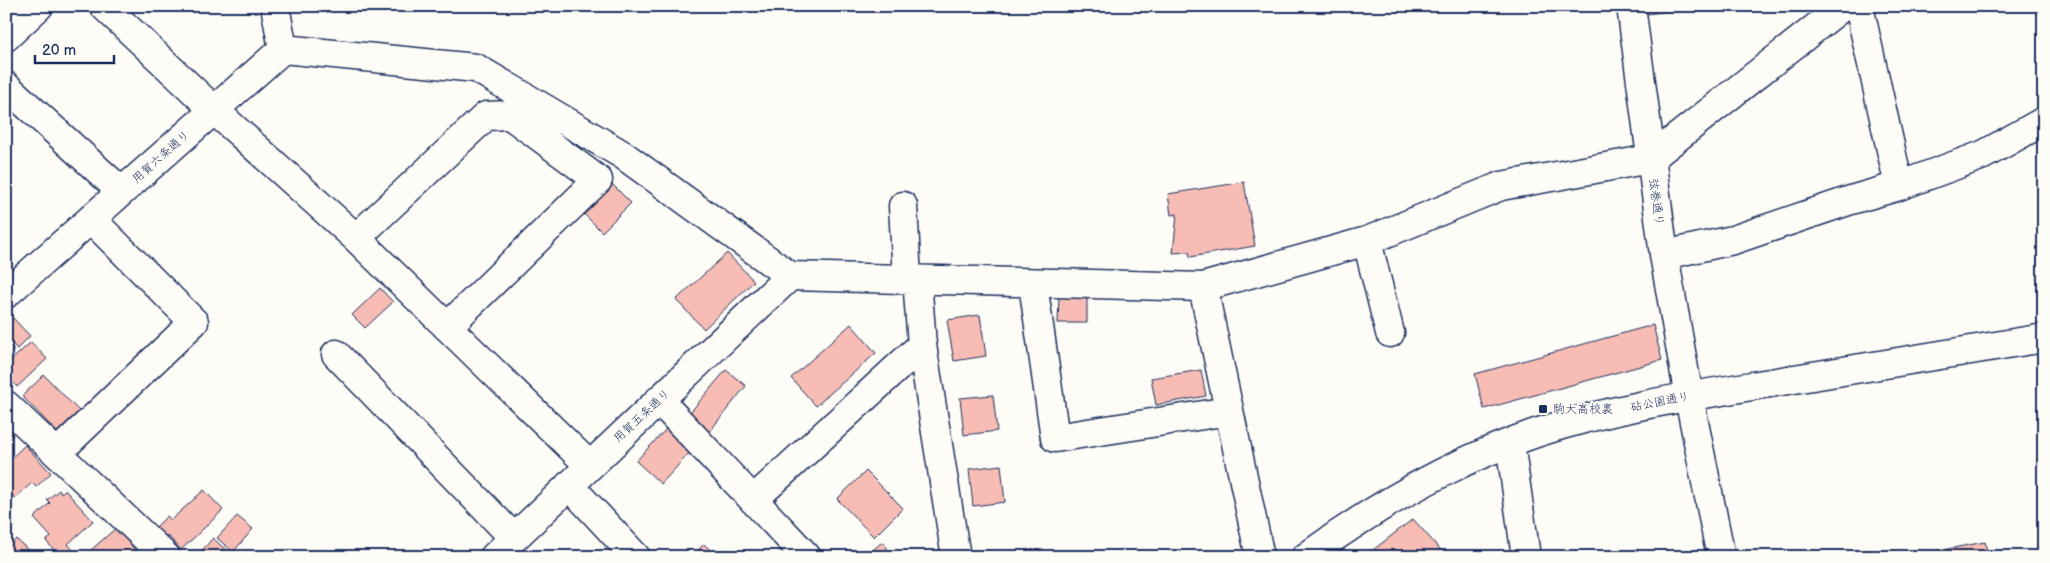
<svg xmlns="http://www.w3.org/2000/svg" width="2050" height="563" viewBox="0 0 2050 563" font-family="'Balsamiq Sans','Klee One',sans-serif">
<style>
.building{fill:#f7bcb3;stroke:#1b2f5e}
.lines{fill:none;stroke-linecap:round;stroke-linejoin:round}
.minor-casing{stroke:#1b2f5e;stroke-width:31}
.minor{stroke:#fdfcf7;stroke-width:28}
.poi-dot{fill:#1b2f5e;stroke:#fdfcf7;stroke-width:2}
.labels{text-anchor:middle;dominant-baseline:central;stroke-width:4;stroke-linejoin:round;paint-order:stroke}
.street-label{font-size:12px;fill:#1b2f5e;stroke:#fdfcf7}
.poi-label{font-size:12px;fill:#1b2f5e;stroke:#fdfcf7;text-anchor:start}
</style>
<rect width="100%" height="100%" fill="#fdfcf7"/>
<filter id="ink" filterUnits="userSpaceOnUse"><feTurbulence type="fractalNoise" baseFrequency=".02" numOctaves="2"/><feDisplacementMap in="SourceGraphic" scale="10" xChannelSelector="R" yChannelSelector="G"/><feConvolveMatrix kernelMatrix="1 2 1 2 8 2 1 2 1" color-interpolation-filters="sRGB"/></filter>
<g filter="url(#ink)">
<!-- building -->
<path class="building" d="M1639,6H1705L1640,15Z
M608,180L631,203L602,232L579,209Z
M1244,182L1255,246L1190,257L1189,252L1173,253L1177,214L1171,215L1168,194Z
M727,253L754,281L704,329L676,300Z
M380,288L393,302L365,328L352,315Z
M1059,295H1087V323H1058Z
M980,315L986,356L954,361L947,320Z
M12,317L30,336L17,349L6,337V322Z
M851,324L876,353L816,406L791,378Z
M1653,325L1662,360L1484,409L1475,374Z
M6,342L14,350L6,358Z
M31,342L47,359L17,387L6,375V365Z
M726,370L746,386L709,432L688,415Z
M1201,370L1206,396L1156,405L1151,378Z
M44,375L79,411L57,432L22,396Z
M993,395L997,431L964,435L960,398Z
M668,427L693,449L661,484L636,461Z
M8,429L13,435L6,441V431Z
M25,445L51,473L36,487L32,483L15,498L6,490V463Z
M1001,465L1005,502L973,506L969,469Z
M866,471L903,508L874,537L837,499Z
M59,490L61,493L65,490L93,521L68,544L77,555L75,557H60L46,541L51,537L34,518L50,503L47,500Z
M204,490L223,510L181,550L167,535L164,537L155,528L167,516L171,520Z
M237,516L253,529L233,552L217,538Z
M1413,519L1447,557H1364Z
M116,528L141,557H83Z
M213,538L229,553L225,557H196Z
M16,539L36,557H6V550Z
M882,542L894,557H865Z
M1985,542L1988,557H1904Z
M704,544L717,557H691Z"/>
<g class="lines">
<defs>
<path id="minor" d="M104,6L214,110L356,238L590,466
M1631,6L1664,255L1689,397L1721,557
M1859,6L1899,186
M6,37L39,6
M283,49L476,68L623,155L790,276L1203,287L1367,241L1501,186L1650,159L1843,6
M6,86L121,191
M903,206L907,278
M356,238L486,116L510,115L598,180L447,327
M1367,241L1390,333
M1664,255L1733,240L1851,200L1899,186L1983,155L2044,121
M917,279L922,345L956,557
M1033,284L1055,438L1229,411
M1203,287L1260,557
M6,294L283,49L275,6
M336,354L514,538
M659,400L807,557
M6,405L166,557
M1510,443L1526,557
M58,452L194,322L91,219
M569,485L636,557
M753,500L922,345
M494,557L790,276
M1306,557C1376,506 1454,461 1536,433C1612,408 1691,396 1770,383C1861,368 1952,353 2044,338"/>
</defs>
<!-- minor casing -->
<use href="#minor" class="minor-casing"/>
<!-- minor -->
<use href="#minor" class="minor"/>
</g>
</g>
<!-- markers -->
<rect class="poi-dot" x="1538" y="404" width="10" height="10" rx="2.5"/>
<g class="labels">
<!-- street labels -->
<g class="street-label">
<text transform="translate(161 157) rotate(-42)">用賀六条通り</text>
<text transform="translate(1656 202) rotate(82)">弦巻通り</text>
<text transform="translate(1660 402) rotate(-11)">砧公園通り</text>
<text transform="translate(642 416) rotate(-43)">用賀五条通り</text>
</g>
<!-- poi labels -->
<g class="poi-label">
<text x="1553" y="409">駒大高校裏</text>
</g>
</g>
<!-- margin -->
<rect width="2050" height="563" fill="none" stroke="#fdfcf7" stroke-width="25"/>
<rect x="12" y="12" width="2025" height="538" fill="none" stroke="#1b2f5e" stroke-width="2" filter="url(#ink)"/>
<!-- scale -->
<path d="M35 55v8h79v-8" fill="none" stroke="#1b2f5e" stroke-width="2.5"/>
<text x="42" y="55" font-size="15" fill="#1b2f5e" stroke="#fdfcf7" stroke-width="4" paint-order="stroke">20 m</text>
</svg>
